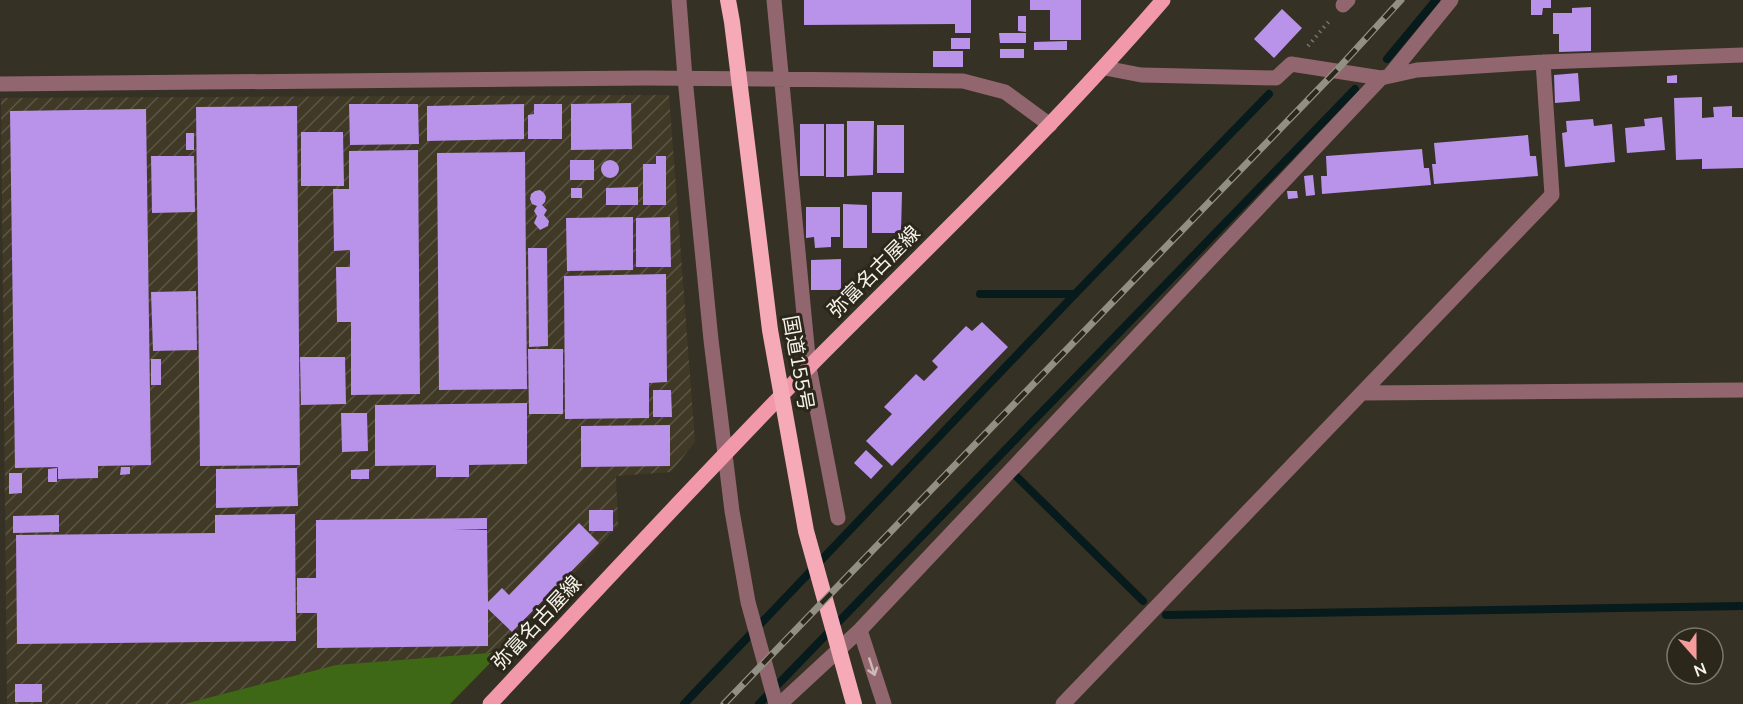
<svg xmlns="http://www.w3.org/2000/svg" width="1743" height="704" viewBox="0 0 1743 704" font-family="'Nunito Sans','Noto Sans JP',sans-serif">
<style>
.industrial{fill:url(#industrial-furrows)}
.green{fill:#3f6816}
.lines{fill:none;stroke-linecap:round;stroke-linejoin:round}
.stream{stroke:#071a1c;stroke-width:8}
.building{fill:#b993ea}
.path{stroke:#777368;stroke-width:4;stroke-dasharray:1.5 4.5;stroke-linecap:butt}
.minor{stroke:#91666e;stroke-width:15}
.tertiary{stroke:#91666e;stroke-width:15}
.primary{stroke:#f198aa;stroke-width:15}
.trunk{stroke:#f6aab8;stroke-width:16}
.rail-casing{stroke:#928f84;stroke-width:7}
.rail{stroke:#2b271a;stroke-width:4.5;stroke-dasharray:14;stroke-linecap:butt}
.oneway{stroke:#cdbab8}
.labels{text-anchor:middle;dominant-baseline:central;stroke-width:6;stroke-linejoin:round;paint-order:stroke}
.street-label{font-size:20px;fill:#f5f2ea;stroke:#2b271a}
</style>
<defs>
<pattern id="industrial-furrows" width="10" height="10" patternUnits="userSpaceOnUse" patternTransform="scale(1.5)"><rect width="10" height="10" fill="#403926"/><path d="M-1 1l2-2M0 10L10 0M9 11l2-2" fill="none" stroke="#5c5646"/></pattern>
</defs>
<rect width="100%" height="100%" fill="#353124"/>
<!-- industrial -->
<path class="industrial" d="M669,95L695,442L671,472L616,476L618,526L501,652L336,665L184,704H7L1,98Z"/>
<!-- green -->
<path class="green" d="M501,652L450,704H184L336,665Z"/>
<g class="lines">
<!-- stream -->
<path class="stream" d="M1387,59L1436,0
M980,294H1075
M1016,476L1143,601
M1166,615L1743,606
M684,704L1075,294L1269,94
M759,704L1355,89"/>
</g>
<!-- building -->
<path class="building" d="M804,0H971V33H955V24L804,25Z
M1030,0H1081V40H1050V10H1030Z
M1531,0H1551V8H1543L1542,15H1531Z
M1591,7V51L1559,52V34H1553V13H1572V8Z
M1282,9L1302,28L1274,58L1254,39Z
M1018,16H1026V32L1018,31Z
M999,33H1026V43H1000Z
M951,38H970V49H951Z
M1067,41V50H1034V42Z
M1000,49H1024V58H1000Z
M933,51H963V67H933Z
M1578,73L1580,101L1555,103L1554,75Z
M1677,75V83H1667V76Z
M1702,97V118L1714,117L1713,107L1732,106V117H1743V168L1702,169V159L1676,160L1674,98Z
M631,103L632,149L571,150V104Z
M349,104H418L419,144L350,145Z
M524,104V139L427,141V106Z
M534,104H562V139H528V115L534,114Z
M297,106L300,465L200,466L196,107Z
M146,109L151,465L98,466V478L58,479V467L15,468L10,111Z
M1662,117L1665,150L1627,153L1625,128L1645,126L1644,119Z
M1593,119L1594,126L1612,124L1615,162L1565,167L1562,133L1567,132L1566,121Z
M847,121H874L873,175L847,176Z
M800,124H824V176H800Z
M826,124H844V177H826Z
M877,125H904V173H877Z
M301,132H343L344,186H301Z
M186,133H194V150H186Z
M1528,135L1530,156H1536L1538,176L1434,184L1432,164H1436L1434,143Z
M1422,149L1424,168H1429L1431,185L1322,194L1321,176H1327L1326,156Z
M418,150L420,394L351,395V322H337L336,267H350V250L334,251L333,189H349V151Z
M525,152L527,389L439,390L437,153Z
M151,156H194L195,212L152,213Z
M656,156H666V205H643V164H656Z
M601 169a9 9 0 1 1 18 0a9 9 0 1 1-18 0Z
M570,160H594V180H570Z
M1313,175L1315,195L1306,196L1304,176Z
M638,187V205H606V188Z
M571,188H582V198H571Z
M540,190L544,193L546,197L545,202L542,205L547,210L544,215L549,221L548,226L540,230L534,223L537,216L534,211L537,206L532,204L530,199L531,194L535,191Z
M1287,191H1297L1298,198L1288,199Z
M872,192H902L901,233H872Z
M843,204L867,205V248H843Z
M806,207H840V237H831V247L815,248L814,237L806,238Z
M633,217V270L567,271L566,218Z
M670,217L671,267H636V218Z
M528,248H547L548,346L529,347Z
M841,259V290H811V260Z
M666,274L667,382L649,383V418L565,419L564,276Z
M196,291L197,350L153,351L151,292Z
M982,322L1008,347L892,466L866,441L892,414L884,407L916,374L924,381L938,367L932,361L966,326L972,331Z
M528,349H563V414H529Z
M300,357H345L346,404L301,405Z
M151,359H161V385H151Z
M653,390H671L672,417H653Z
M527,403V464L469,465V477H436V465L375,466V405Z
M341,413H367L368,451L342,452Z
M670,425V466L581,467V426Z
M866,450L883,466L871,479L854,463Z
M121,467H130V474L120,475Z
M57,468V482H48V469Z
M297,468L298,506L216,508V469Z
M369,469V479H351V470Z
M9,473H22V493L9,494Z
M589,510H613V531H589Z
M295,514L296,641L17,644L16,535L215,533V515Z
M59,515V532L13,533V516Z
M487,518V529H453L487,530L488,602L502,588L509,595L579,523L599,543L512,632L488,609V646L317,648V613H297V578H316V520Z
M15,684H42V702H15Z"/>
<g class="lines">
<!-- path -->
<path class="path" d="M1308,46L1330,20"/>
<!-- minor -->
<path class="minor" d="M679,0L685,78
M774,0L809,367L838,518
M1343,5L1348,0
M1105,68L1141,75L1276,78L1291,64L1381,78L1417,70L1543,62L1743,55
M1389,76L1451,0
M0,84L646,78L963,81L1005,92L1050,125
M1362,393L1743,390
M860,630L884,704
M780,704L860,630L1381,78
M1063,704L1552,195L1543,62"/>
<!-- tertiary -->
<path class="tertiary" d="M685,78L711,340L732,511L748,602L776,704"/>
<!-- primary -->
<path class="primary" d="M490,704C596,591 701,477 810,366C929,246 1052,129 1163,0"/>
<!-- trunk -->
<path class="trunk" d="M728,0L732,22L770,330L806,531L854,704"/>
<defs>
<path id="rail" d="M724,704L1336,71L1401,0"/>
</defs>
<!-- rail casing -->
<use href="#rail" class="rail-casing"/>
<!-- rail -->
<use href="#rail" class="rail"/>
</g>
<!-- one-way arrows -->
<defs><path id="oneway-shaft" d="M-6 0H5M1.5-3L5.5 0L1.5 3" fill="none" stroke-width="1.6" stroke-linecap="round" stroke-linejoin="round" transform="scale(1.5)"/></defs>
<use class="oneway" href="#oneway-shaft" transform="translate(872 667) rotate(72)"/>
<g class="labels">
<!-- street labels -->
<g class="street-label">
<text transform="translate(874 272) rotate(-45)">弥富名古屋線</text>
<text transform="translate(798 363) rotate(80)">国道155号</text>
<text transform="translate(537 623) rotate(-47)">弥富名古屋線</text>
</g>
</g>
<!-- north arrow -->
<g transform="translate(1695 656) rotate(159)"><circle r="28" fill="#2b271a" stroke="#7c786d" stroke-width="1.5"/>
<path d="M0-4.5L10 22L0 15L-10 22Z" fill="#f59b9b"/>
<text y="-9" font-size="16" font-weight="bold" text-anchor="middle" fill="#f5f2ea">N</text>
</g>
</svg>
